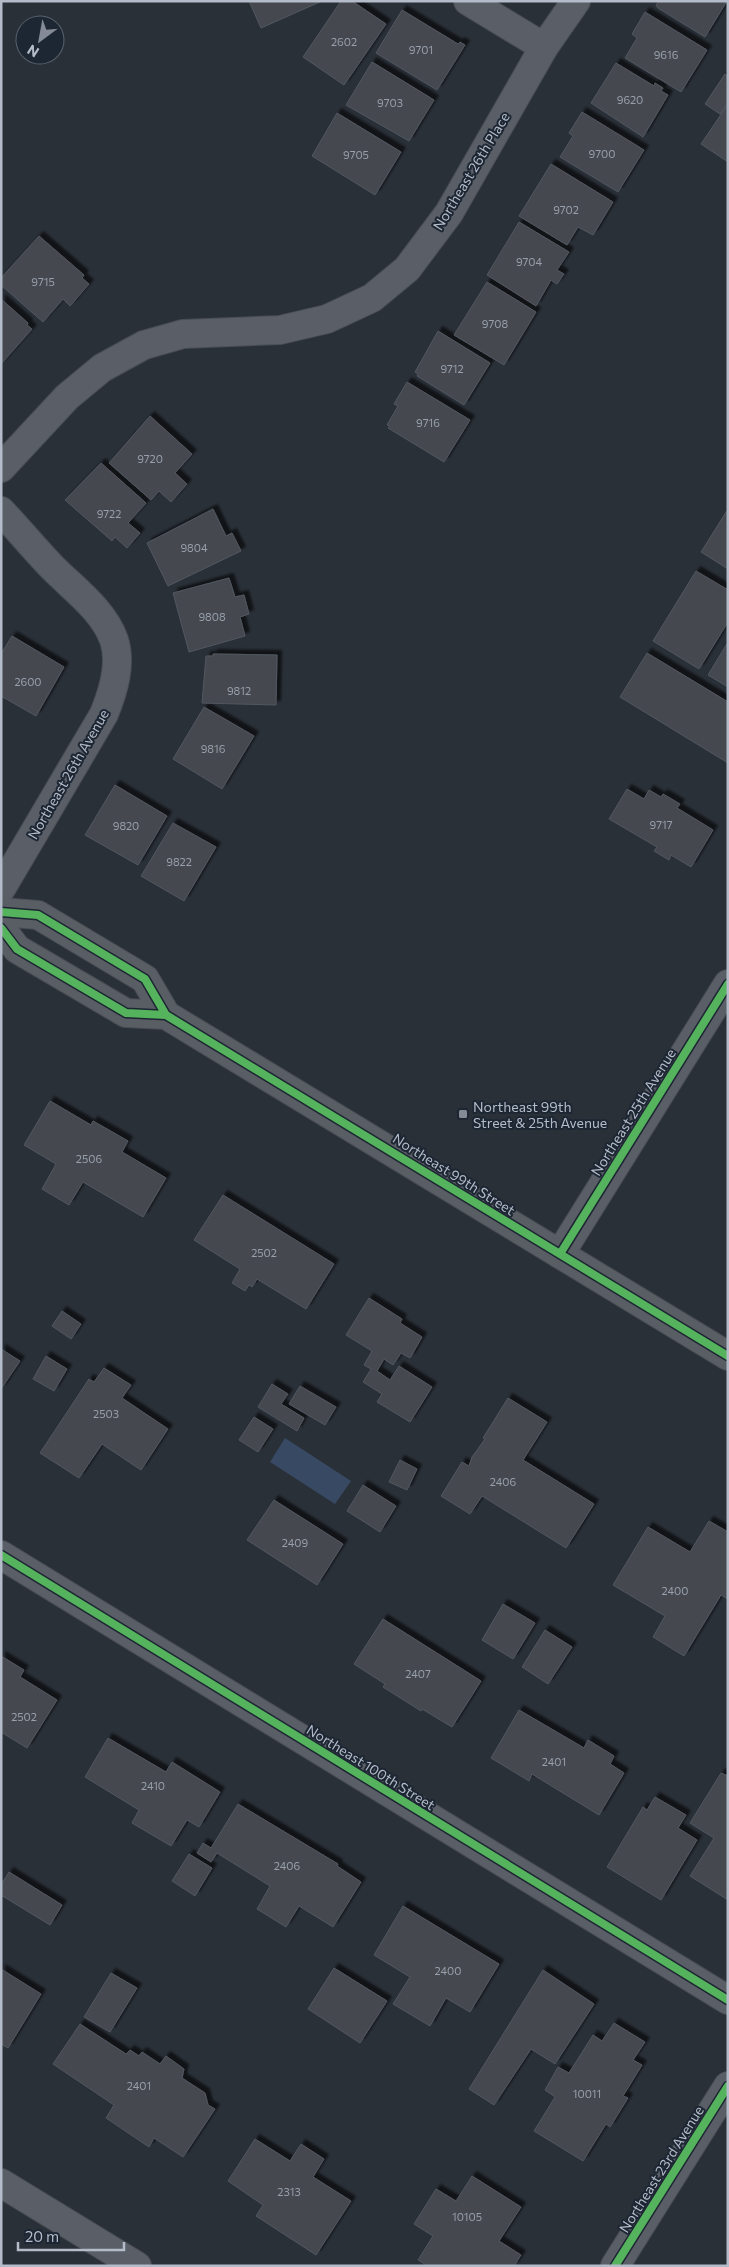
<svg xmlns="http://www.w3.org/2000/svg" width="729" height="2267" viewBox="0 0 729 2267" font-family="Commissioner,sans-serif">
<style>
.water{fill:#384963}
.building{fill:#444950;stroke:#52575f;filter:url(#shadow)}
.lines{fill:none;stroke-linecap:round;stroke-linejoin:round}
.minor-casing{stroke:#484c53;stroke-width:30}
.tertiary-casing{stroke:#484c53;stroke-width:30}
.secondary-casing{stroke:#484c53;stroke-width:30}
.minor{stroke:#5a5e66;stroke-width:28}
.tertiary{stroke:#5a5e66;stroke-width:28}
.secondary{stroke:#595d64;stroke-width:28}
.cycleway-casing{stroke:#1d2633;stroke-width:11}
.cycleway{stroke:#56b35d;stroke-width:8}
.poi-dot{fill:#848b96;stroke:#1d2633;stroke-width:2}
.labels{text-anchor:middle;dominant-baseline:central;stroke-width:4;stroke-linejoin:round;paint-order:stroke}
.number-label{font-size:11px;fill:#989fab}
.street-label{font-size:14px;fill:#b4bcc9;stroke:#1d2633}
.poi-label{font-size:14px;fill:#b4bcc9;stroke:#1d2633;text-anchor:start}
</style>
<defs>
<filter id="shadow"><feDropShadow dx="4.5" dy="-4.5" stdDeviation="1" flood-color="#0009"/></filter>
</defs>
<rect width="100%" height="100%" fill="#2a3038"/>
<!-- water -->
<path class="water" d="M285,1438L351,1481L335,1504L270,1462Z"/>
<!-- building -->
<path class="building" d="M249,1H322L261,28Z
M341,1H352L386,24L344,85L303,57Z
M659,1H727L705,37L658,8L656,5Z
M402,10L458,44L460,42L465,45L437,90L376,53Z
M645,12L707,50L681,92L625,58L637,38L632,34Z
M372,62L434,100L409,141L346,105Z
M616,63L654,86L655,83L663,88L661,91L668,95L643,137L591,103Z
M725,74L728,76V103L720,114L705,104Z
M728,104V162L701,144Z
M582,112L644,150L618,192L560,157L573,136L569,133Z
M337,113L401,152L375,195L312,156Z
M551,164L613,202L593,235L578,227L567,245L519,216Z
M519,222L569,252L557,270L564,274L557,284L551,280L536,306L487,275Z
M39,236L84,275L82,278L89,284L70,306L63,299L43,322L1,285V278Z
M487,282L536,312L504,365L454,335Z
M1,299L28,323L27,325L32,329L1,364Z
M438,331L490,363L464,405L417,376L418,374L415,372Z
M407,382L470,420L444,462L388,428L390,426L387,425L398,406L394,404Z
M150,416L192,454L175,473L187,484L171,502L159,491L151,500L109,463Z
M101,463L146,503L128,523L140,533L127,548L115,537L112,541L65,500Z
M213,509L226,536L232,533L241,551L168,586L147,543Z
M728,509V569L701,552Z
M696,571L728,590V622L699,669L653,641Z
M229,578L235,597L244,595L249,614L240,617L245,636L189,652L173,593Z
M12,636L64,667L36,716L1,696V654Z
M728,642V687L708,675Z
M647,653L728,702V763L620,697Z
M213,654L277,655L276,705L202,703L206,656H213Z
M204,707L254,736L222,789L173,759Z
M115,785L167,816L138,865L85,835Z
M627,789L644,799L649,790L661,797L663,794L680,804L677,808L713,830L691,867L671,855L669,860L654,851L657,847L609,819Z
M173,823L216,847L184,901L141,876Z
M50,1101L91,1125L93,1121L128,1141L122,1152L166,1178L143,1217L83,1182L69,1205L42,1189L56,1164L24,1145Z
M223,1195L334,1264L306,1309L257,1279L252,1287L249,1285L245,1291L232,1283L240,1269L194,1240Z
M369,1298L402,1319L400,1323L422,1337L410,1358L401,1353L393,1365L384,1359L377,1371L390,1380L399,1366L432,1387L410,1422L377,1402L382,1394L363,1382L371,1369L364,1365L372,1351L346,1335Z
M62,1311L81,1324L71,1339L52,1326Z
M1,1349L20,1361L1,1389Z
M46,1356L67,1369L54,1391L33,1379Z
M104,1368L131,1385L122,1398L168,1429L141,1470L102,1444L79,1478L40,1453L89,1379L94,1382Z
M272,1384L288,1394L281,1404L304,1418L297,1431L258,1407Z
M300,1386L336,1407L325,1425L289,1404Z
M508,1398L547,1422L523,1460L594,1504L566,1548L482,1496L470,1514L441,1496L462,1462L469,1466L472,1457L485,1439L483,1438Z
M254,1417L273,1429L258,1452L239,1440Z
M400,1460L417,1469L407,1490L389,1482Z
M363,1485L396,1506L380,1532L347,1511Z
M274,1500L343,1544L317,1585L247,1540Z
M709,1521L728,1532V1599L721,1595L684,1656L653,1637L665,1616L613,1585L648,1527L690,1552Z
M503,1604L535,1623L513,1659L482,1640Z
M383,1619L481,1681L452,1727L422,1709L421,1711L383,1687L385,1684L354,1664Z
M545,1630L572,1647L548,1684L522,1667Z
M1,1656L24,1670L20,1677L57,1700L27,1748L1,1732Z
M519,1710L584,1748L588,1740L614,1756L610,1764L624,1773L599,1815L532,1774L529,1781L491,1758Z
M108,1738L166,1772L172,1762L220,1792L199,1827L187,1820L171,1846L132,1823L139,1810L85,1777Z
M721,1773L728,1776V1900L690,1876L714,1838L690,1823Z
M655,1797L686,1815L678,1828L697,1840L661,1900L607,1867L643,1807L647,1810Z
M238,1804L338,1864L337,1866L361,1882L333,1927L299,1906L286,1927L257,1909L270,1886L217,1853L211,1862L197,1853L203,1843L211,1848Z
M189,1854L212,1868L195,1896L172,1881Z
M9,1872L62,1905L50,1925L1,1895V1885Z
M403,1906L499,1964L470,2012L446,1998L430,2026L393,2004L410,1977L374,1955Z
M334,1968L387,2001L360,2043L308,2009Z
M1,1969L41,1994L8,2048L1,2044Z
M543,1970L594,2004L555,2064L531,2049L494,2105L469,2089Z
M111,1973L137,1988L110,2032L84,2017Z
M614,2023L645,2042L633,2060L642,2065L623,2096L628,2098L610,2127L606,2124L583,2161L534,2131L555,2097L545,2090L558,2067L569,2073L593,2035L602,2041Z
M80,2024L126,2054L130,2050L139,2056L142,2052L160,2064L166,2056L184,2069L182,2078L205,2093L208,2105L215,2109L183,2157L154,2138L149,2147L106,2118L114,2105L53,2064Z
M255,2139L290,2161L301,2144L324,2159L313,2177L351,2201L316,2255L256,2216L263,2205L228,2181Z
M472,2176L521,2207L499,2241L521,2255L514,2266H428L418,2260L433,2236L414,2224L436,2189L456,2201Z"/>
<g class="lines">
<defs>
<path id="minor" d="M468,1L544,47
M1,468L67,397L102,368L144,345L183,334L280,330L327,319L372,298L407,269L449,213L544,47L576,1
M1,511C18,529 33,547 50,565C72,588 103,609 114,640C122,664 113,692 104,714L1,889
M1,1555L728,2000
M1,2183L137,2266"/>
<path id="tertiary" d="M560,1254L728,984
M615,2266L728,2086"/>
<path id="secondary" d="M1,912L38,915L145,979L166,1015
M1,928L17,949L126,1013L166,1015L728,1356"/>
</defs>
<!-- minor casing -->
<use href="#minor" class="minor-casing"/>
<!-- tertiary casing -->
<use href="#tertiary" class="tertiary-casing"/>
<!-- secondary casing -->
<use href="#secondary" class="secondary-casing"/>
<!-- minor -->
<use href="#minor" class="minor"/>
<!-- tertiary -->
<use href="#tertiary" class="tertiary"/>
<!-- secondary -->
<use href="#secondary" class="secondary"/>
<defs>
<path id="cycleway" d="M1,912L38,915L145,979L166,1015
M1,928L17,949L126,1013L166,1015L728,1356
M560,1254L728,984
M1,1555L728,2000
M615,2266L728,2086"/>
</defs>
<!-- cycleway casing -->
<use href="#cycleway" class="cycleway-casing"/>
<!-- cycleway -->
<use href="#cycleway" class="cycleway"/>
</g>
<!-- markers -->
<rect class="poi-dot" x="458" y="1109" width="10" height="10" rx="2.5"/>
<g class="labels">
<!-- number labels -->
<g class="number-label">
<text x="344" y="41">2602</text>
<text x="421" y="49">9701</text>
<text x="666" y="54">9616</text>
<text x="630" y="99">9620</text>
<text x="390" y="102">9703</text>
<text x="602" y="153">9700</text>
<text x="356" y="154">9705</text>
<text x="566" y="209">9702</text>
<text x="529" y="261">9704</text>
<text x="43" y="281">9715</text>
<text x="495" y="323">9708</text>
<text x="452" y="368">9712</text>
<text x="428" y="422">9716</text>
<text x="150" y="458">9720</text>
<text x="109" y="513">9722</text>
<text x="194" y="547">9804</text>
<text x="212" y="616">9808</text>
<text x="28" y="681">2600</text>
<text x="239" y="690">9812</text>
<text x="213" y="748">9816</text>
<text x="661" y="824">9717</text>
<text x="126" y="825">9820</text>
<text x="179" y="861">9822</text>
<text x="89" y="1158">2506</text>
<text x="264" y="1252">2502</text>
<text x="106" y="1413">2503</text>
<text x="503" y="1481">2406</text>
<text x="295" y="1542">2409</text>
<text x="675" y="1590">2400</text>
<text x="418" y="1673">2407</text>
<text x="24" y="1716">2502</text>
<text x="554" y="1761">2401</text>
<text x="153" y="1785">2410</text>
<text x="287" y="1865">2406</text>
<text x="448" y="1970">2400</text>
<text x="139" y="2085">2401</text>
<text x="587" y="2093">10011</text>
<text x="289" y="2191">2313</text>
<text x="467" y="2216">10105</text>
</g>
<!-- street labels -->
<g class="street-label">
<text transform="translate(471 171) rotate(-59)">Northeast 26th Place</text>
<text transform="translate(68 774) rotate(-60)">Northeast 26th Avenue</text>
<text transform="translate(633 1112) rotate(-58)">Northeast 25th Avenue</text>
<text transform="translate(454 1174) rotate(32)">Northeast 99th Street</text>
<text transform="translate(371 1767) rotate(32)">Northeast 100th Street</text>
<text transform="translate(661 2169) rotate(-58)">Northeast 23rd Avenue</text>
</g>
<!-- poi labels -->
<g class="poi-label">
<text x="473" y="1106">Northeast 99th<tspan x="473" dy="16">Street &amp; 25th Avenue</tspan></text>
</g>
</g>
<!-- border -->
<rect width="729" height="2267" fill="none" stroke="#b4bcc9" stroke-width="5"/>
<!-- north arrow -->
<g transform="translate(40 40) rotate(212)"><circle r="24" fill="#1d2633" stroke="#59626f"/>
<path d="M0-4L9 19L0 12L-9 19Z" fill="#848b96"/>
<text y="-8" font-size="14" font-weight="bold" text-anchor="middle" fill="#b4bcc9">N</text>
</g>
<!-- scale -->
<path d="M18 2242v8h106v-8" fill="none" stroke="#b4bcc9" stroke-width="2.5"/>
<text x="25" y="2242" font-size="15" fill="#b4bcc9" stroke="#1d2633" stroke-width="4" paint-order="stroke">20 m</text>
</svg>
